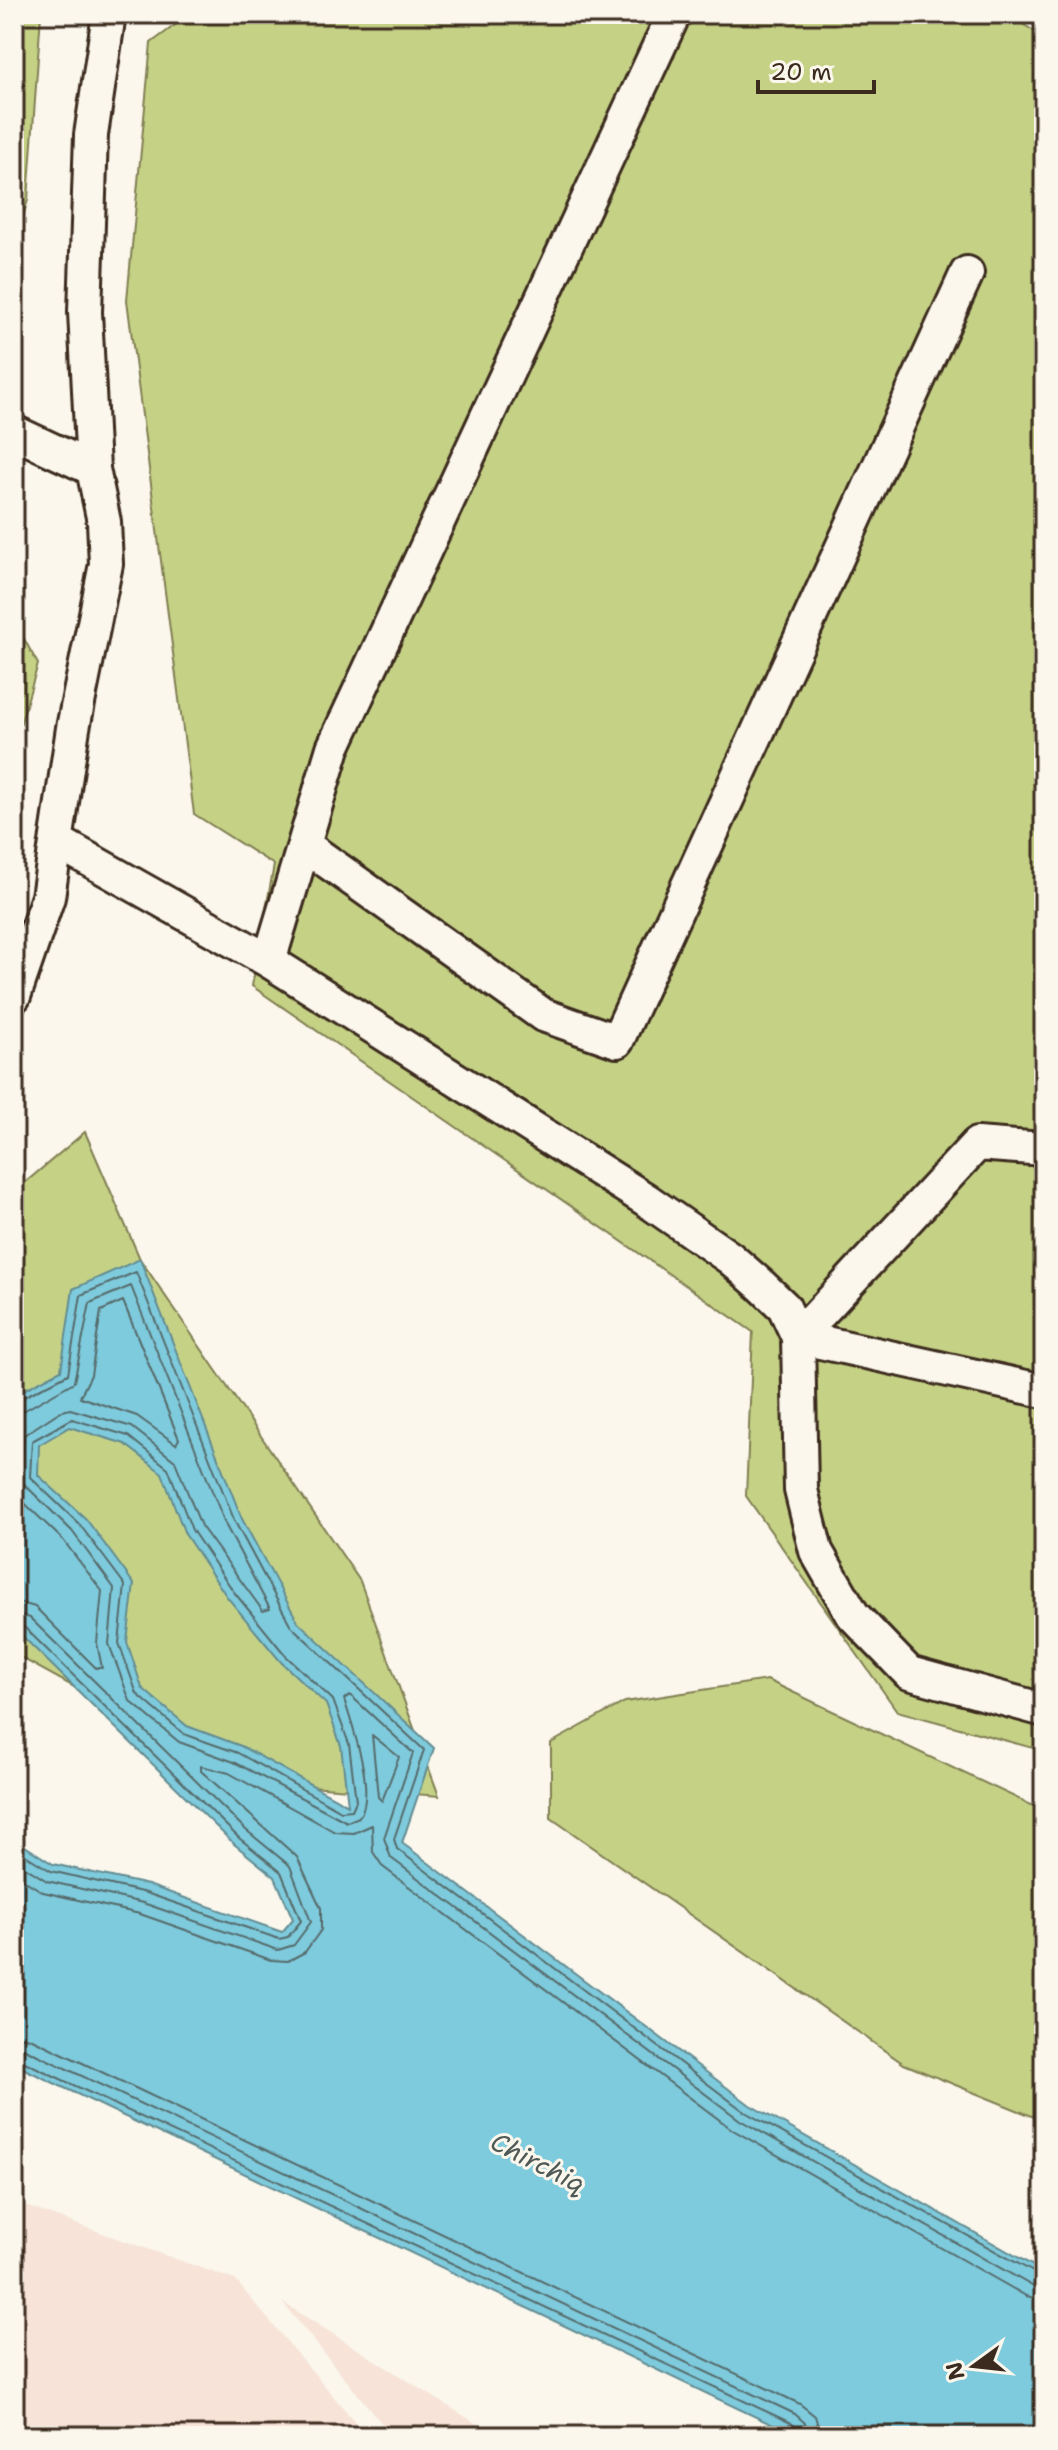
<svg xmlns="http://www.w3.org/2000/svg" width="1058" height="2450" viewBox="0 0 1058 2450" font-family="'Shantell Sans',sans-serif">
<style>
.built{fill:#f7e3d8}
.green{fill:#c5d286;stroke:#807e52;stroke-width:2}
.water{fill:#7ecbdd;stroke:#638b91;stroke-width:2;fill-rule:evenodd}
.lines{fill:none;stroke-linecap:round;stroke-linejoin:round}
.shore{stroke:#566a6a;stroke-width:2}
.minor-casing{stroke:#3b2a1e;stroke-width:38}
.minor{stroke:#fbf7ec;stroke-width:32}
.labels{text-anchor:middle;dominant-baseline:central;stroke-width:6;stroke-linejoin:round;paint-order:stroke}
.water-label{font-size:26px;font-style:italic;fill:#4f5a57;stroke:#fbf7ec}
</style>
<rect width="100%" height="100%" fill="#fbf7ec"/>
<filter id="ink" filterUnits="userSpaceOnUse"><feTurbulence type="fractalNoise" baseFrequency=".0125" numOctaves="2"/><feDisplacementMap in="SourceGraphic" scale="16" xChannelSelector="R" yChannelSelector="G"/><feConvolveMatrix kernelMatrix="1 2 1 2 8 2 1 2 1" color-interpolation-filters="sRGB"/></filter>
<g filter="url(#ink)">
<!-- built -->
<path class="built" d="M14,2202L235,2280L367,2436H14Z
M282,2302L496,2436H392Z"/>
<!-- green -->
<path class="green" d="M14,14H41L28,200L14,245Z
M190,14H1006L1044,37V1751L897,1711L746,1496L753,1332L252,986L274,865L194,814L127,300L151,43Z
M14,621L38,664L14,746Z
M85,1132L140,1259L360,1581L439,1796L245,1781L14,1654V1192Z
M767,1680L1044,1811V2121L904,2064L551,1818V1743L625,1702Z"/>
<!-- water -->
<path class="water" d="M140,1259L242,1519L298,1622L434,1748L402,1843L750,2105L1044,2272V2436H796L14,2064V1839L53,1864L148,1885L282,1932L293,1919L275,1877L234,1844L14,1628V1395L61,1370L73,1289ZM69,1427L125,1444L162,1473L185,1534L227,1597L281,1662L326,1704L341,1746L348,1805L241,1746L187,1726L142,1688L127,1642L134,1584L86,1519L38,1475L39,1445Z"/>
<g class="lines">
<!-- shore -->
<path class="shore" d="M123,1301L179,1439L176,1444L137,1416L80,1397L91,1375L101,1311Z
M14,1402L68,1374L81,1295L136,1272L235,1522L291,1626L424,1750L394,1839L397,1849L745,2112L1044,2278
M14,1412L25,1410L74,1382L90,1303L131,1286L226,1526L270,1609L263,1611L201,1526L175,1461L132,1427L70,1409L59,1412L24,1435L21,1481L72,1531L114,1588L109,1644L130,1701L179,1742L234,1762L347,1822L359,1817C377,1794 352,1725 344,1699L350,1695L413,1753L384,1838L391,1858L740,2120L1032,2286L1044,2288
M72,1419L128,1436L168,1468L192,1530L234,1592L286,1656L333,1700L349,1744L356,1801L352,1810L341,1811L238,1753L184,1734L137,1694L119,1643L125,1585L80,1525L30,1477L32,1441Z
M14,1493L63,1540L102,1591L97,1643L102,1668H96L35,1607L14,1601
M14,1613L30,1618L246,1830L290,1866L311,1922L294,1945L278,1950L143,1903L47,1881L14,1860
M14,1623L23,1626L239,1838L281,1872L301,1921L288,1937L279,1939L146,1893L51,1871L14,1848
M372,1735L399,1757L382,1801L378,1797Z
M14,1874L43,1892L140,1914L271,1960L288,1961L305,1952L321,1930V1908L297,1857L201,1771V1766L229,1773L335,1832L354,1833L372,1825L373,1852L383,1867L733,2130L1026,2296L1044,2300
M14,2035L30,2038L800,2404L815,2416L821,2436
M14,2047L25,2049L795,2414L805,2423L809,2436
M14,2057L791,2423L797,2428L799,2436"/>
<defs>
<path id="minor" d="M14,432L93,469
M58,842L269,961L645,1199L730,1258L762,1286L784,1307L798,1337L801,1490L816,1551L853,1615L909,1673L1044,1710
M304,845L543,1015L617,1041L967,273
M269,961L333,748L674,14
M14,996L48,897L73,728L106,564L104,522L93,469L85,312L91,135L109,14
M798,1337L977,1144L1044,1149
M798,1337L1044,1391"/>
</defs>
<!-- minor casing -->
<use href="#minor" class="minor-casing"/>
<!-- minor -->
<use href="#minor" class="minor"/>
</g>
</g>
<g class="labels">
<!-- water labels -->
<g class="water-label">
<text transform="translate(538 2162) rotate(27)">Chirchiq</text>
</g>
</g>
<!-- margin -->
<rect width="1058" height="2450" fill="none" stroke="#fbf7ec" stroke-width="48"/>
<rect x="24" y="24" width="1010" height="2402" fill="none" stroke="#3b2a1e" stroke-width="3" filter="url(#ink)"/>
<!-- north arrow -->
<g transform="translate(974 2366) rotate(255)" stroke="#fbf7ec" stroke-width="6" paint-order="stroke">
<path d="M0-6L14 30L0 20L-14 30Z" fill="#3b2a1e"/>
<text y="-12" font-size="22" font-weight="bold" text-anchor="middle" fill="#3b2a1e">N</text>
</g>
<!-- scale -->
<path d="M758 80v12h116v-12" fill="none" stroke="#3b2a1e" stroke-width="4"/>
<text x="770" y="80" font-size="24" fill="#3b2a1e" stroke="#fbf7ec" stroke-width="6" paint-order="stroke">20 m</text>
</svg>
